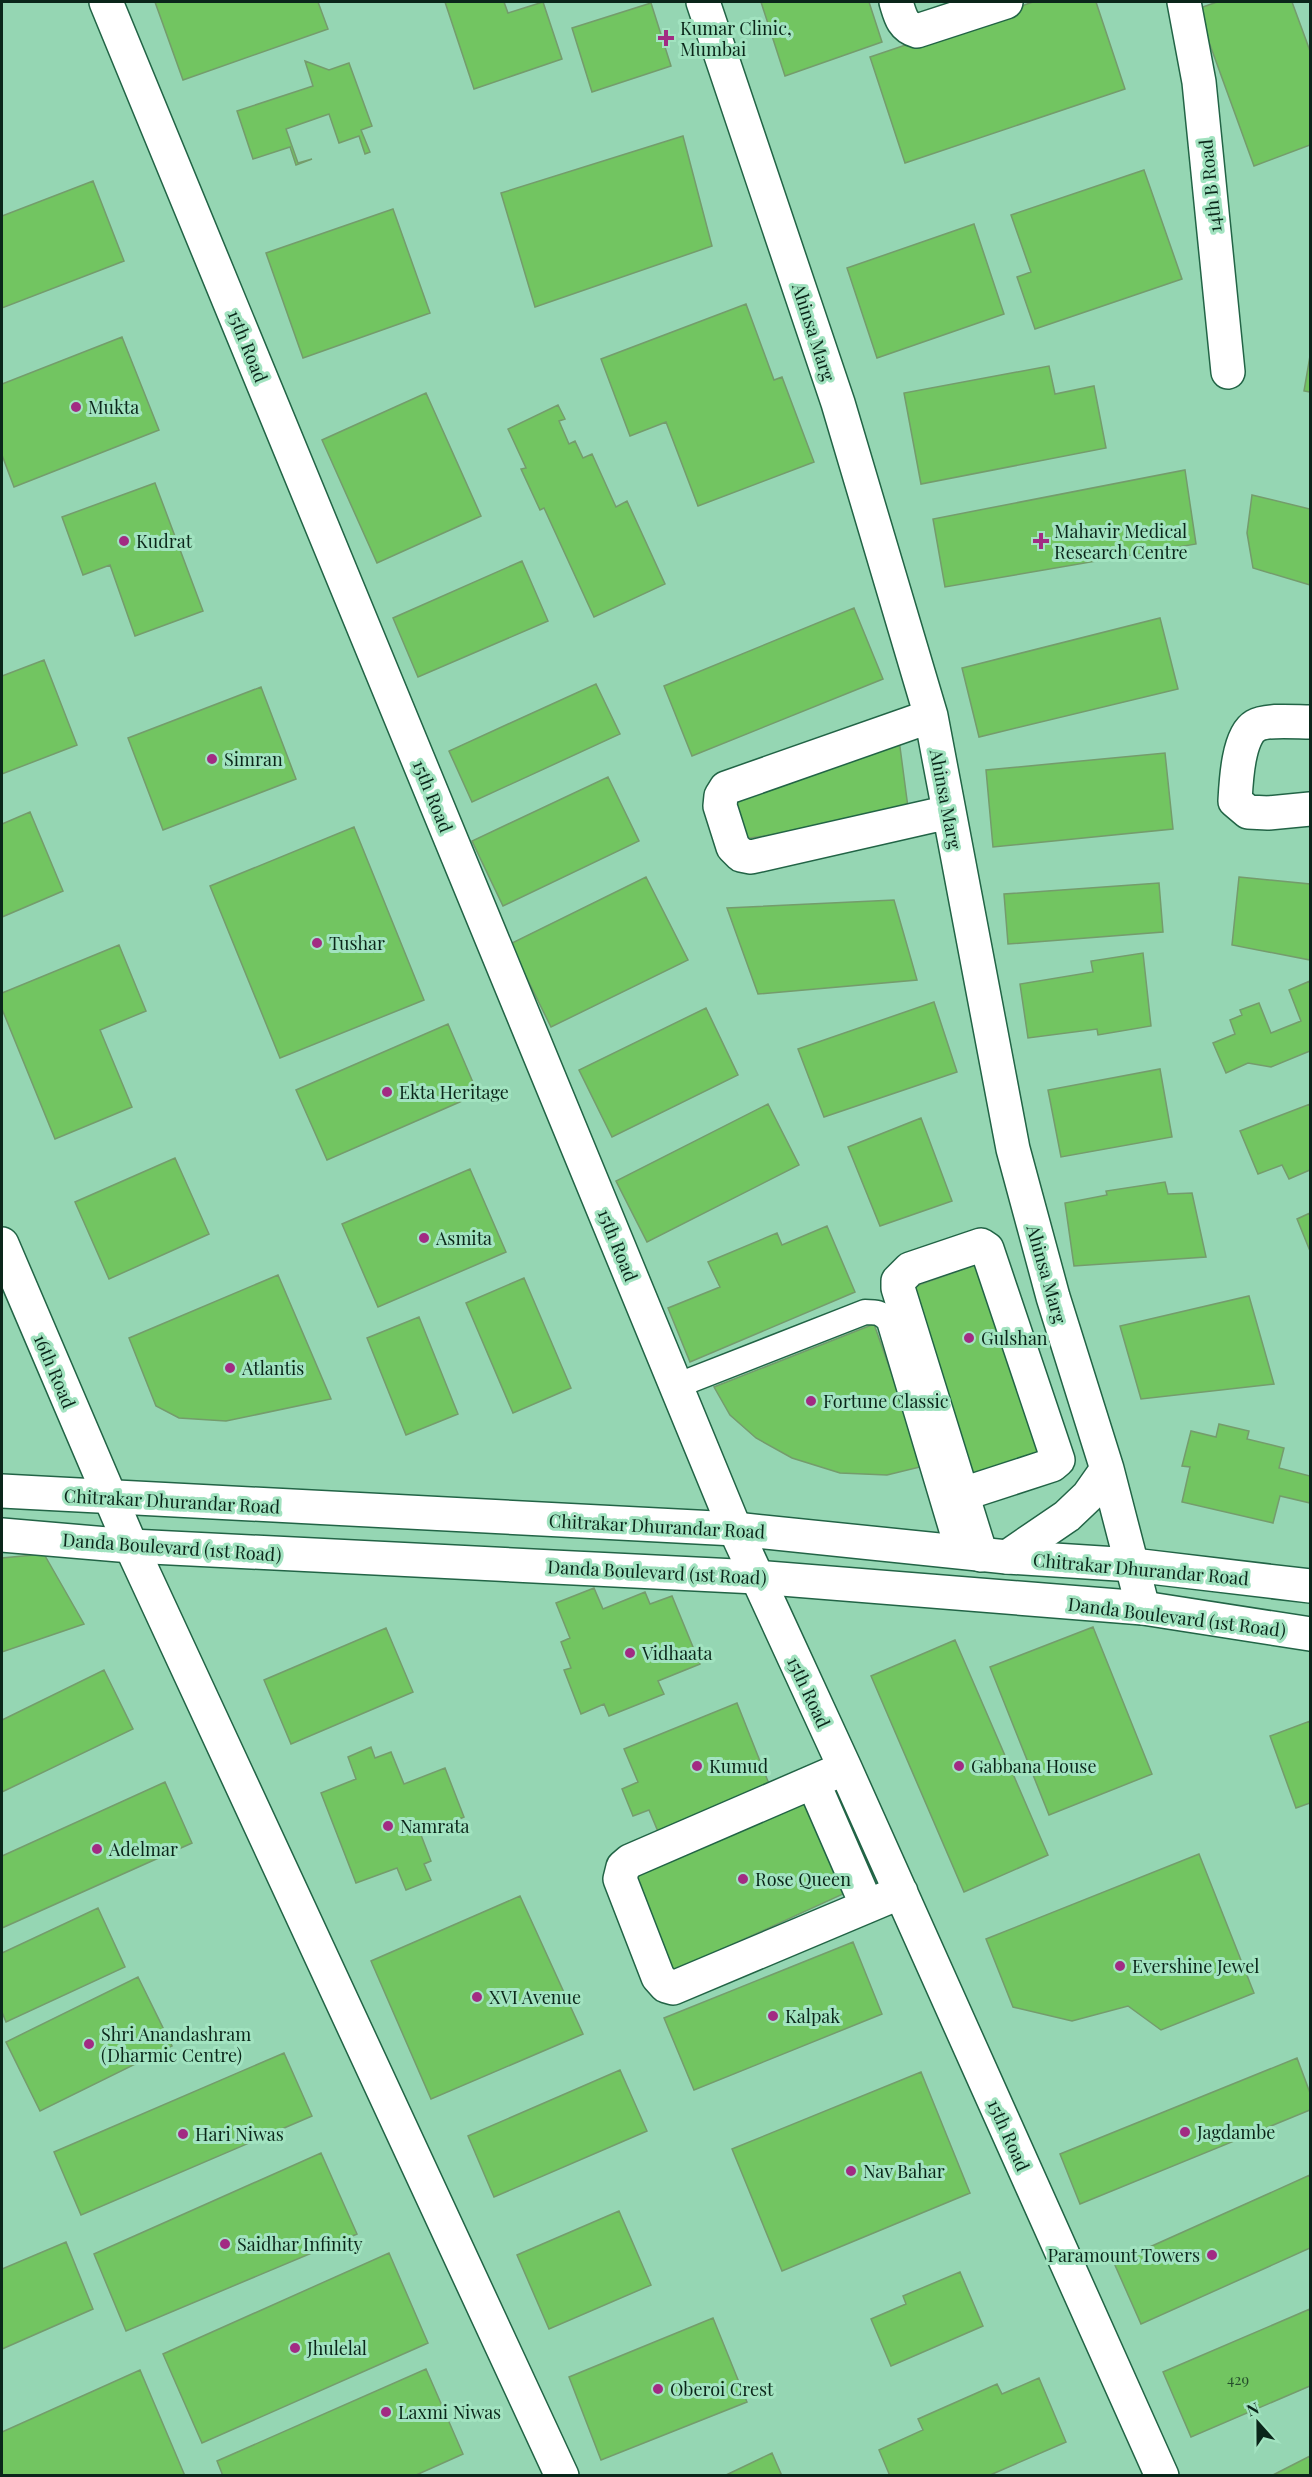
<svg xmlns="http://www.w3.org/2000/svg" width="1312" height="2477" viewBox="0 0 1312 2477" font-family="'Playfair Display',serif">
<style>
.building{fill:#72c561;stroke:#749c6c;stroke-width:1.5}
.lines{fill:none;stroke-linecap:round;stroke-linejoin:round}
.lane-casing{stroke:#226446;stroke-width:27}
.street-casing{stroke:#226446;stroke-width:36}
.secondary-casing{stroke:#226446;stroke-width:36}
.lane{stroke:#fff;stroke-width:24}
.street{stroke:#fff;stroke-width:33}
.secondary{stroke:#fff;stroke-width:33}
.poi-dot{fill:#a22b83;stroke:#a2e3c0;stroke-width:2}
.labels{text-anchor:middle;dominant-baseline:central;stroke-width:6;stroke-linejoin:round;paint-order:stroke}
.number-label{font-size:15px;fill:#254e2c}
.poi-label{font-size:18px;fill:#0b261a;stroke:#a2e3c0;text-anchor:start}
.street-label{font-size:18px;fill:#0b261a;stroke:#a2e3c0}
</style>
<rect width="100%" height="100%" fill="#95d6b3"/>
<!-- building -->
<path class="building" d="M155,2H318L328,29L183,80Z
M445,2H504L508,13L543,2L562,59L474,89Z
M761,2H869L882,42L785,76Z
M1033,2H1096L1125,89L905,163L870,57Z
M1217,2H1292L1310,51V145L1254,166L1197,9Z
M651,3L671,66L592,92L572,28Z
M305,61L329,70L349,63L372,126L361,130L370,152L365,154L359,136L339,143L329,114L286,129L298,163L312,159L296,165L290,147L253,159L237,111L313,86Z
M683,136L712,246L535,307L501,193Z
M1144,170L1182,279L1035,329L1017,277L1031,272L1011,215Z
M93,181L124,261L2,308V216Z
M393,209L430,313L303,358L266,253Z
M974,224L1004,314L877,358L847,268Z
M746,304L774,380L782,377L814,462L698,506L666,422L630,436L601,359Z
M122,337L159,430L14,487L2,455V384Z
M1310,356V392L1304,391Z
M1049,366L1055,394L1094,386L1106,448L921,484L904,393Z
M426,393L481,516L377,563L322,440Z
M558,405L565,419L559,421L569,444L575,441L583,458L592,454L616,507L627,501L665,584L594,617L544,508L540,510L521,469L526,468L508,429Z
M1185,470L1196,544L945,587L933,519Z
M155,483L203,611L135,636L110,565L83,575L62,517Z
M1252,495L1310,509V585L1253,568L1247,533Z
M522,561L548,621L418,677L393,618Z
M854,608L883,679L692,756L664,686Z
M1160,618L1178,689L979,737L962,668Z
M44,660L77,745L2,774V676Z
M596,684L620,734L472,802L449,751Z
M261,687L296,779L163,830L128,738Z
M898,732L909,815L736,840L725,805L792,783L790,774Z
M1165,753L1173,829L993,847L986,770Z
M608,777L639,841L503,906L472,841Z
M30,812L63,891L2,917V824Z
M354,827L424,1000L280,1058L210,886Z
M646,877L688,960L551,1027L510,944Z
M1239,877L1310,884V960L1232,945Z
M1159,883L1163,932L1008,944L1004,894Z
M894,900L917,980L758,994L727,908Z
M119,945L146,1011L100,1030L132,1107L55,1139L2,1009V993Z
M1143,953L1151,1026L1098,1035L1097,1029L1028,1038L1020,984L1093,972L1091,961Z
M1310,981V1051L1271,1067L1248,1063L1226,1073L1213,1043L1235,1034L1230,1020L1242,1015L1240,1010L1259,1003L1271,1033L1301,1021L1289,990Z
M934,1002L957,1072L824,1117L798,1049Z
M706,1008L738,1075L612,1137L579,1070Z
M448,1024L478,1094L327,1160L296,1090Z
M1160,1069L1172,1137L1061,1157L1048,1090Z
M768,1104L799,1165L647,1242L616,1181Z
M1310,1104V1170L1289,1179L1282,1165L1258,1174L1240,1131Z
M921,1118L952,1201L880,1226L848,1147Z
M175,1158L209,1234L109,1279L75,1202Z
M470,1169L506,1252L378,1307L342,1224Z
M1165,1182L1168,1194L1192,1193L1206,1257L1074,1266L1065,1203L1107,1195L1106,1191Z
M1310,1213V1251L1297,1219Z
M827,1226L855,1292L690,1362L668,1308L720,1287L708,1262L777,1233L782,1245Z
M984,1262L1042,1458L973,1479L910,1288Z
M278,1275L331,1399L226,1421L179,1418L156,1406L129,1338Z
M524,1278L571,1388L513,1413L466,1303Z
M1249,1296L1274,1384L1141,1399L1120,1326Z
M419,1317L458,1414L406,1435L367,1338Z
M874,1324L924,1466L887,1475L840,1473L792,1458L756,1438L730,1415L714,1387Z
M1219,1424L1249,1431L1247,1439L1284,1448L1279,1468L1310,1476V1503L1280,1496L1273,1523L1182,1502L1190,1467L1182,1466L1191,1431L1216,1437Z
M44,1554L84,1624L2,1652V1558Z
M594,1588L603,1609L645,1592L650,1604L672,1596L700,1664L658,1681L664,1694L609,1716L604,1704L581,1714L564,1670L571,1668L561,1642L570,1638L556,1603Z
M1093,1627L1152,1774L1049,1815L990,1667Z
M386,1628L413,1692L291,1744L264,1680Z
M955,1640L1048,1855L964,1892L871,1676Z
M104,1670L133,1729L2,1792V1720Z
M737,1703L771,1789L659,1834L649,1810L633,1816L622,1789L638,1782L624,1749Z
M1310,1721V1803L1296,1808L1270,1736Z
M371,1747L375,1758L391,1752L404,1784L445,1768L464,1817L421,1835L431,1861L424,1864L431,1880L406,1890L397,1868L356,1883L321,1793L356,1779L348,1757Z
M165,1782L192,1843L2,1928V1856Z
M810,1791L854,1889L672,1972L632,1869Z
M1199,1854L1254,1993L1161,2030L1128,2006L1072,2021L1013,2007L986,1939Z
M520,1896L583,2034L431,2099L371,1961Z
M98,1908L125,1967L6,2022L2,2012V1953Z
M853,1942L882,2014L694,2090L664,2018Z
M138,1977L172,2046L40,2111L6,2042Z
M284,2053L312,2116L81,2215L54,2152Z
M1297,2058L1310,2093V2110L1080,2204L1060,2154Z
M620,2070L647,2131L494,2197L468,2136Z
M921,2072L970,2193L782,2271L732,2149Z
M321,2153L357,2234L126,2331L94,2254Z
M1310,2175V2248L1141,2324L1114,2263Z
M619,2211L651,2285L549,2329L517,2255Z
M66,2242L93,2309L2,2349V2269Z
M389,2253L428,2343L202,2443L163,2354Z
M960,2272L983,2326L891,2366L871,2319L906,2304L903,2296Z
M1310,2309V2386L1191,2437L1163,2372Z
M713,2318L747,2402L601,2460L569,2377Z
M426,2369L463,2454L414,2476H223L217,2461Z
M140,2370L185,2476H2V2432Z
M1039,2378L1066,2442L988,2476H890L879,2450L923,2430L918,2419L997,2384L1002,2394Z
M772,2453L782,2476H724Z
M1310,2456V2476H1271Z"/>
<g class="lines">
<defs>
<path id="lane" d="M676,1386L865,1312C876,1312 881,1312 889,1321L958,1552"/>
<path id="street" d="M106,2L735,1529L845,1768L1162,2476
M703,2L838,403L931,716L1013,1149L1053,1297L1107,1469L1143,1608
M896,2C900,15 902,27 917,31L1006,2
M1184,2L1199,82L1228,372
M931,716L726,788L721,796L720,806L733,847L741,855L751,857L949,812
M1310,722C1296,722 1266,719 1255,726C1238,736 1236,783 1235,801L1248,812L1268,813L1310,809
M2,1244L131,1546L562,2476
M963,1494L1052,1465L1058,1460L987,1249L981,1245L910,1269L898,1281V1288L981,1555
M1007,1557L1067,1516L1088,1496L1107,1469
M845,1768L630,1861L623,1867L620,1879L658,1977L666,1986L673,1988L901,1892
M813,1782L867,1906"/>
<path id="secondary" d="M2,1491L735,1529L1007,1557L1133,1565L1310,1586
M2,1535L131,1546L756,1577L1143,1608L1310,1634"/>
</defs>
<!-- lane casing -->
<use href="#lane" class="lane-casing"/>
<!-- street casing -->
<use href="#street" class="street-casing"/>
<!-- secondary casing -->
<use href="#secondary" class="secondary-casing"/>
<!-- lane -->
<use href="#lane" class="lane"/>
<!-- street -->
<use href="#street" class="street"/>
<!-- secondary -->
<use href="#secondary" class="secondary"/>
</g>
<!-- markers -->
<g class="poi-dot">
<path d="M663 29h6v6h6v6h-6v6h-6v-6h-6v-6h6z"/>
<circle cx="76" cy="407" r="6"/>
<circle cx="124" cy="541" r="6"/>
<path d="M1038 532h6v6h6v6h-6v6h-6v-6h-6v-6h6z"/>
<circle cx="212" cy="759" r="6"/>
<circle cx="317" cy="943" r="6"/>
<circle cx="387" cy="1092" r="6"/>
<circle cx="424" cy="1238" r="6"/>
<circle cx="969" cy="1338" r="6"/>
<circle cx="230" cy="1368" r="6"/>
<circle cx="811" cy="1401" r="6"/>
<circle cx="630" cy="1653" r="6"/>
<circle cx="697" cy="1766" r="6"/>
<circle cx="959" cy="1766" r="6"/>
<circle cx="388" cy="1826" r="6"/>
<circle cx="97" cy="1849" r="6"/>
<circle cx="743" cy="1879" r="6"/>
<circle cx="1120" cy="1966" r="6"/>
<circle cx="477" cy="1997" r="6"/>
<circle cx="773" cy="2016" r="6"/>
<circle cx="89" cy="2044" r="6"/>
<circle cx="1185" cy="2132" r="6"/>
<circle cx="183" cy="2134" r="6"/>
<circle cx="851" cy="2171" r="6"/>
<circle cx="225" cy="2244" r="6"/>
<circle cx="1212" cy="2255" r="6"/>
<circle cx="295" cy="2348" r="6"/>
<circle cx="658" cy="2389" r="6"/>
<circle cx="386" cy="2412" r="6"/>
</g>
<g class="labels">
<!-- number labels -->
<g class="number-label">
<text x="1238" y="2379">429</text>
</g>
<!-- poi labels -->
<g class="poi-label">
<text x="680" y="28">Kumar Clinic,<tspan x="680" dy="21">Mumbai</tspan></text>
<text x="88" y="407">Mukta</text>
<text x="1054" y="531">Mahavir Medical<tspan x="1054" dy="21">Research Centre</tspan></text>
<text x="136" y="541">Kudrat</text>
<text x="224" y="759">Simran</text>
<text x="329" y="943">Tushar</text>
<text x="399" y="1092">Ekta Heritage</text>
<text x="436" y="1238">Asmita</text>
<text x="981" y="1338">Gulshan</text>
<text x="242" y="1368">Atlantis</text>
<text x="823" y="1401">Fortune Classic</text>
<text x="642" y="1653">Vidhaata</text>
<text x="709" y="1766">Kumud</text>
<text x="971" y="1766">Gabbana House</text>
<text x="400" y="1826">Namrata</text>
<text x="109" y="1849">Adelmar</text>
<text x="755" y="1879">Rose Queen</text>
<text x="1132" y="1966">Evershine Jewel</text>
<text x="489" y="1997">XVI Avenue</text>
<text x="785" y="2016">Kalpak</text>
<text x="101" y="2034">Shri Anandashram<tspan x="101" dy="21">(Dharmic Centre)</tspan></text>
<text x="1197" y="2132">Jagdambe</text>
<text x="195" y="2134">Hari Niwas</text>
<text x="863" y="2171">Nav Bahar</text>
<text x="237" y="2244">Saidhar Infinity</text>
<text x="1200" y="2255" text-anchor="end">Paramount Towers</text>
<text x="307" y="2348">Jhulelal</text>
<text x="670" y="2389">Oberoi Crest</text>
<text x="398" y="2412">Laxmi Niwas</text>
</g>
<!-- street labels -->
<g class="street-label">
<text transform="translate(1210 186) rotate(-96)">14th B Road</text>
<text transform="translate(814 332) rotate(72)">Ahinsa Marg</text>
<text transform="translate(248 346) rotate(68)">15th Road</text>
<text transform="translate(433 796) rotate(68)">15th Road</text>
<text transform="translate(946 799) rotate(79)">Ahinsa Marg</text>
<text transform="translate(618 1245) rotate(68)">15th Road</text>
<text transform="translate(1047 1274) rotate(74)">Ahinsa Marg</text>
<text transform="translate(55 1371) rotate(67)">16th Road</text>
<text transform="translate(172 1501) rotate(3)">Chitrakar Dhurandar Road</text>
<text transform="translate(657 1526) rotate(3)">Chitrakar Dhurandar Road</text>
<text transform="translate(172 1547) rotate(4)">Danda Boulevard (1st Road)</text>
<text transform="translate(1141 1569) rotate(5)">Chitrakar Dhurandar Road</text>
<text transform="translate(657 1572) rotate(3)">Danda Boulevard (1st Road)</text>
<text transform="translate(1177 1617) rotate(7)">Danda Boulevard (1st Road)</text>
<text transform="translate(809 1692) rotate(65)">15th Road</text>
<text transform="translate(1009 2135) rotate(66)">15th Road</text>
</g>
</g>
<!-- border -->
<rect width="1312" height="2477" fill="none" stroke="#0b261a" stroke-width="6"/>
<!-- north arrow -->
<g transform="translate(1258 2423) rotate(339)" stroke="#a2e3c0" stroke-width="4.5" paint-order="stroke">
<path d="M0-4.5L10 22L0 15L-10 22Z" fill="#0b261a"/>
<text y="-9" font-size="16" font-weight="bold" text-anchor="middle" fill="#0b261a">N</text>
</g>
</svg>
